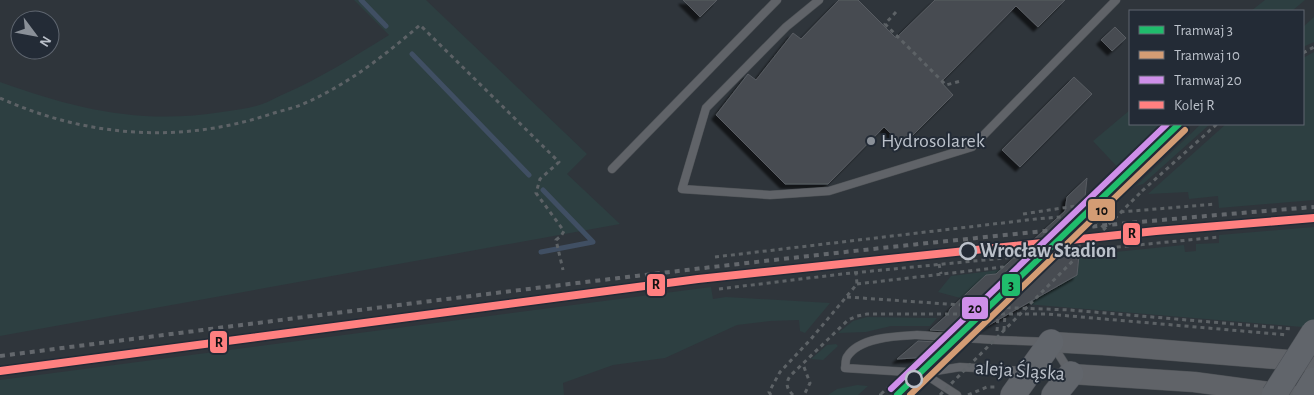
<svg xmlns="http://www.w3.org/2000/svg" width="1314" height="395" viewBox="0 0 1314 395" font-family="'Alegreya Sans',sans-serif">
<style>
.green{fill:#2d3f41}
.lines{fill:none;stroke-linecap:round;stroke-linejoin:round}
.stream{stroke:#404f63;stroke-width:5}
.building{fill:#474c51;stroke:#585c62;filter:url(#shadow)}
.service-casing{stroke:#4d5155;stroke-width:9}
.tertiary-casing{stroke:#4d5155;stroke-width:21}
.primary-casing{stroke:#4d5157;stroke-width:26}
.path{stroke:#5d6266;stroke-width:3;stroke-dasharray:4 4;stroke-linecap:butt}
.service{stroke:#606368;stroke-width:8}
.tertiary{stroke:#606368;stroke-width:20}
.primary{stroke:#61656b;stroke-width:25}
.rail{stroke:#63676c;stroke-width:4;stroke-dasharray:5 5;stroke-linecap:butt}
.primary-bridge-casing{stroke:#4d5157;stroke-width:26;stroke-linecap:butt}
.path-bridge{stroke:#5d6266;stroke-width:3;stroke-dasharray:4 4;stroke-linecap:butt}
.primary-bridge{stroke:#61656b;stroke-width:25}
.rail-1-casing{stroke:#232b36;stroke-width:11}
.rail-1{stroke:#ff8080;stroke-width:8}
.tram-1-casing{stroke:#232b36;stroke-width:10}
.tram-2-casing{stroke:#232b36;stroke-width:10}
.tram-3-casing{stroke:#232b36;stroke-width:10}
.tram-1{stroke:#20bc6c;stroke-width:6}
.tram-2{stroke:#d39c74;stroke-width:6}
.tram-3{stroke:#ce8fe9;stroke-width:6}
.poi-dot{fill:#8a9098;stroke:#232b36;stroke-width:2}
.stop-dot{fill:#232b36;stroke:#bbc1ca;stroke-width:2.5}
.labels{text-anchor:middle;dominant-baseline:central;stroke-width:4;stroke-linejoin:round;paint-order:stroke}
.poi-label{font-size:20px;fill:#bbc1ca;stroke:#232b36;text-anchor:start}
.stop-label{font-size:20px;font-weight:bold;fill:#bbc1ca;stroke:#232b36;text-anchor:start}
.street-label{font-size:20px;fill:#bbc1ca;stroke:#232b36}
.line-badge{stroke:#232b36;stroke-width:2}
.pale-badge-label{font-size:14px;text-anchor:middle;font-weight:bold;fill:#111}
</style>
<defs>
<filter id="shadow"><feDropShadow dx="-4.5" dy="4.5" stdDeviation="1" flood-color="#0009"/></filter>
</defs>
<rect width="100%" height="100%" fill="#2f353b"/>
<!-- green -->
<path class="green" d="M354,0H426L587,154L567,174L620,224L0,336V82C75,109 142,125 222,112C233,110 245,109 256,106C265,104 275,98 284,94C321,78 355,56 389,35Z
M1265,0H1305L1292,11H1251Z
M1314,17V42L1303,47V27Z
M1314,52V200L1219,208L1218,196L1189,199L1188,192L1148,194L1226,124H1303V58Z
M1130,110V124H1174L1123,173L1093,141Z
M1201,124H1210L1143,184L1136,186Z
M1314,227V328L964,299L938,292L951,276L999,270L1007,263L1184,245L1185,252L1196,251V244L1219,243V235Z
M711,287L713,299L726,297L830,303L805,333L800,331L799,320L770,321L737,325L665,358L613,365L563,383L564,395H0V380Z
M867,317L931,318H937L930,326H891L866,332L838,333L853,321Z
M836,344L838,346L823,360L811,359L827,345Z
M857,385L868,386L858,395H828L837,389Z"/>
<g class="lines">
<!-- stream -->
<path class="stream" d="M361,0L386,26
M412,54L529,175
M541,252L593,242L543,190"/>
</g>
<!-- building -->
<path class="building" d="M683,0H717L700,17Z
M839,0H858L896,38L935,0H1065L1038,27L1016,6L941,82L953,95L903,145L884,127L828,184H785L716,115L748,74L756,80L793,33L801,39Z
M1115,27L1126,38L1112,51L1101,40Z
M1074,77L1092,94L1020,167L1002,150Z
M1087,178L1077,275L975,333L930,330L948,314L950,309L986,275L996,274L1065,211L1067,197Z
M918,341L957,343L933,357L897,359Z"/>
<g class="lines">
<defs>
<path id="service" d="M819,0L786,27L706,108L682,189L770,195L829,191L972,147L1116,0
M612,169L777,0
M917,335L996,340L1051,342L1071,374L960,367L923,373L845,368C846,365 845,360 847,357C859,337 897,336 917,335Z
M923,373L957,395"/>
<path id="tertiary" d="M1051,342L1103,345L1314,362
M1071,374L1194,382L1291,395"/>
<path id="primary" d="M1013,395L1051,342
M1054,395L1071,374
M1305,395L1314,380"/>
</defs>
<!-- service casing -->
<use href="#service" class="service-casing"/>
<!-- tertiary casing -->
<use href="#tertiary" class="tertiary-casing"/>
<!-- primary casing -->
<use href="#primary" class="primary-casing"/>
<!-- path -->
<path class="path" d="M896,12L885,24L946,85L961,81
M1303,53L1314,47
M0,98C88,138 183,144 274,113C284,110 294,108 303,104C347,85 384,56 420,25L559,162L540,179L536,193L564,231L561,236L556,240L563,270
M1142,191L1217,124
M1023,214L1082,205
M715,257L1036,219L1216,204
M939,264L941,274
M857,284L1003,267L1009,273
M719,289L842,274L1219,237
M847,297L990,307L1070,310L1293,329
M1004,330L1005,314
M997,331L998,317
M804,367L810,383L804,395
M771,395L769,392L780,372L811,339L857,284L856,273
M793,395C787,389 785,384 790,376L848,320L857,316L867,314H1047L1288,335
M879,395H882
M968,395L987,387H996"/>
<!-- service -->
<use href="#service" class="service"/>
<!-- tertiary -->
<use href="#tertiary" class="tertiary"/>
<!-- primary -->
<use href="#primary" class="primary"/>
<!-- rail -->
<path class="rail" d="M0,356C437,300 874,242 1314,207"/>
<defs>
<path id="primary-bridge" d="M1274,395L1314,332"/>
</defs>
<!-- primary-bridge casing -->
<use href="#primary-bridge" class="primary-bridge-casing"/>
<!-- path-bridge -->
<path class="path-bridge" d="M881,394L1082,205L1104,228
M940,395L1142,191"/>
<!-- primary-bridge -->
<use href="#primary-bridge" class="primary-bridge"/>
<defs>
<path id="rail-1" d="M0,371L698,279L1156,231L1314,218"/>
</defs>
<!-- rail-1 casing -->
<use href="#rail-1" class="rail-1-casing"/>
<!-- rail-1 -->
<use href="#rail-1" class="rail-1"/>
<defs>
<path id="tram-1" d="M897,395L1179,124"/>
<path id="tram-2" d="M910,395L1185,130"/>
<path id="tram-3" d="M891,389L1167,124"/>
</defs>
<!-- tram-1 casing -->
<use href="#tram-1" class="tram-1-casing"/>
<!-- tram-2 casing -->
<use href="#tram-2" class="tram-2-casing"/>
<!-- tram-3 casing -->
<use href="#tram-3" class="tram-3-casing"/>
<!-- tram-1 -->
<use href="#tram-1" class="tram-1"/>
<!-- tram-2 -->
<use href="#tram-2" class="tram-2"/>
<!-- tram-3 -->
<use href="#tram-3" class="tram-3"/>
</g>
<!-- markers -->
<circle class="poi-dot" cx="871" cy="141" r="5"/>
<g class="stop-dot">
<circle cx="968" cy="251" r="8"/>
<circle cx="914" cy="379" r="8"/>
</g>
<g class="labels">
<!-- poi labels -->
<g class="poi-label">
<text x="881" y="141">Hydrosolarek</text>
</g>
<!-- stop labels -->
<g class="stop-label">
<text x="980" y="251">Wrocław Stadion</text>
</g>
<!-- street labels -->
<g class="street-label">
<text transform="translate(1020 371) rotate(4)">aleja Śląska</text>
</g>
</g>
<g class="line-badge">
<rect x="1087" y="198" width="29" height="24" rx="5" fill="#d39c74"/>
<rect x="1122" y="222" width="19" height="24" rx="5" fill="#ff8080"/>
<rect x="646" y="273" width="20" height="24" rx="5" fill="#ff8080"/>
<rect x="1001" y="273" width="20" height="24" rx="5" fill="#20bc6c"/>
<rect x="961" y="296" width="28" height="24" rx="5" fill="#ce8fe9"/>
<rect x="209" y="330" width="19" height="24" rx="5" fill="#ff8080"/>
</g>
<g class="pale-badge-label">
<text x="1102" y="215">10</text>
<text x="1132" y="238">R</text>
<text x="656" y="289">R</text>
<text x="1011" y="290">3</text>
<text x="975" y="313">20</text>
<text x="219" y="347">R</text>
</g>
<!-- legend -->
<rect x="1129" y="10" width="175" height="115" fill="#232b36" stroke="#606771"/>
<rect x="1139" y="26" width="25" height="8" fill="#20bc6c" stroke="#606771"/>
<text x="1174" y="35" font-size="15" fill="#bbc1ca">Tramwaj 3</text>
<rect x="1139" y="51" width="25" height="8" fill="#d39c74" stroke="#606771"/>
<text x="1174" y="60" font-size="15" fill="#bbc1ca">Tramwaj 10</text>
<rect x="1139" y="76" width="25" height="8" fill="#ce8fe9" stroke="#606771"/>
<text x="1174" y="85" font-size="15" fill="#bbc1ca">Tramwaj 20</text>
<rect x="1139" y="101" width="25" height="8" fill="#ff8080" stroke="#606771"/>
<text x="1174" y="110" font-size="15" fill="#bbc1ca">Kolej R</text>
<!-- north arrow -->
<g transform="translate(35 35) rotate(122)"><circle r="24" fill="#232b36" stroke="#606771"/>
<path d="M0-4L9 19L0 12L-9 19Z" fill="#8a9098"/>
<text y="-8" font-size="14" font-weight="bold" text-anchor="middle" fill="#bbc1ca">N</text>
</g>
</svg>
